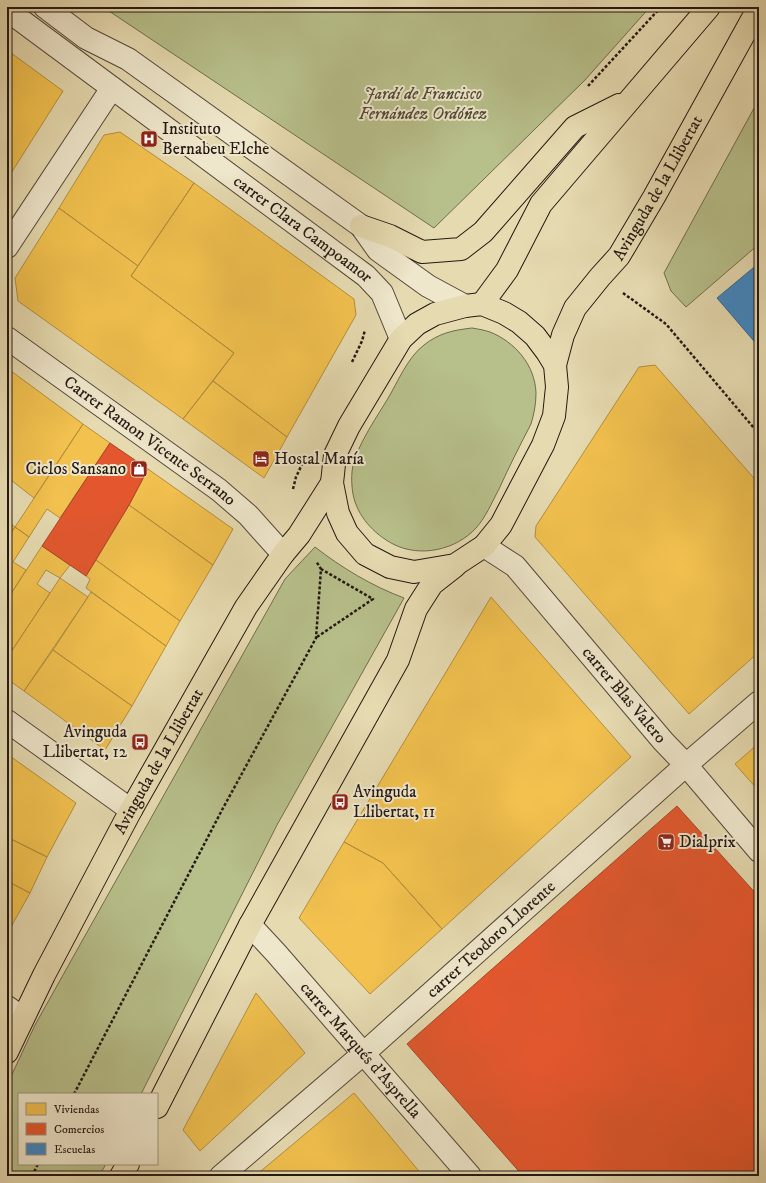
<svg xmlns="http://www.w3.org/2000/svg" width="766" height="1183" viewBox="0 0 766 1183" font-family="'IM FELL DW Pica',serif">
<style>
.green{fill:#b7bf8a;stroke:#6e6c4e}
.homes{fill:#f2c14e;stroke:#b48e3c}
.shops{fill:#e4572e;stroke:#aa4426}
.schools{fill:#3f88c5;stroke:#376690}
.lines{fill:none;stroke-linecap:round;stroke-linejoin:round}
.pedestrian-casing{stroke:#54483a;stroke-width:24}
.minor-casing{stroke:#54483a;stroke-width:24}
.tertiary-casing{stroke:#54483a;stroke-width:24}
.trunk-casing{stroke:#241813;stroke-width:24}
.path{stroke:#241813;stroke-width:2.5;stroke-dasharray:3 2;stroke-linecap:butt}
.pedestrian{stroke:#efe7cc;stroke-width:22}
.minor{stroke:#efe7cc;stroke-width:22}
.tertiary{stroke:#efe7cc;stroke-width:22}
.trunk{stroke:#e6dab0;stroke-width:22}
.labels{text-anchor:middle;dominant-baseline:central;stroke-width:4;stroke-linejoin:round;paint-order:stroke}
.park-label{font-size:17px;font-style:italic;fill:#504a37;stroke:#efe7cc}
.poi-label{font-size:17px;fill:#241813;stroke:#efe7cc;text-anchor:start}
.street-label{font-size:17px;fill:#241813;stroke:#efe7cc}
</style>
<rect width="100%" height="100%" fill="#e6dab0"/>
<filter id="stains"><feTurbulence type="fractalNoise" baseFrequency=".005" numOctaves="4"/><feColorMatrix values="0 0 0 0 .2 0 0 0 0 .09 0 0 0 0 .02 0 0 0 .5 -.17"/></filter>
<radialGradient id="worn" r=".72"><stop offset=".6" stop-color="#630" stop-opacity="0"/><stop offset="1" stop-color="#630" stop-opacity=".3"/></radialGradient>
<!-- green -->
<path class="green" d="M103,7H650L585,80L434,228Z
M759,99V244L686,307L671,291L664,273Z
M472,328C478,329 484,330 490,332C515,342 535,365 536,393C536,404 534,414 531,424C520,445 509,467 499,489C492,502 486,517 476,528C456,550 420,558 393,544C374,534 357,516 353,494C351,482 351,469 355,458C363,437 376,418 387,400C398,382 407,358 424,345C439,333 454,330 472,328Z
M315,547C342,568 372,586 404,598L277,825L141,1094H19V1164H106L99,1176H7V1085L35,1025L285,579Z"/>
<!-- homes -->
<path class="homes" d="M7,50L63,91L8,178L7,177Z
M120,132L194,183L138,266L59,208L104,135Z
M194,183L354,299L356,315L287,437L213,381L234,353L131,276Z
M59,208L138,266L131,276L234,353L183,419L18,301L15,278Z
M655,365L759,484V652L689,714L535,537L536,526L639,367Z
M7,368L83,424L34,498L7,477Z
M213,381L287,437L264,478L183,419Z
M83,424L110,443L60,518L47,509L29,537L15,527Z
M148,469L233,529L213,565L129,505Z
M129,505L213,565L180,621L96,560Z
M7,521L15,527L7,538Z
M15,527L29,537L13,562L26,570L7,600V538Z
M42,546L70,565L60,578L46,570L37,584L50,593L7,658V600Z
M96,560L180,621L166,646L86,588L90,579L86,576Z
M60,578L88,597L24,691L7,679V658Z
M91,592L166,646L132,706L53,650Z
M491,597L631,757L442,929L383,863L344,842Z
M53,650L132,706L105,750L24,691Z
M759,743V791L735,764Z
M7,754L76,803L47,857L7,837Z
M7,837L47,857L30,893L7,881Z
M344,842L383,863L442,929L370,994L299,918Z
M7,881L30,893L7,934Z
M256,993L305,1053L200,1151L183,1130Z
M354,1093L423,1176H255Z"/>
<!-- shops -->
<path class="shops" d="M110,443L148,469L129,505L86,576L42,546Z
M677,806L759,897V1176H523L407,1044Z"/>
<!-- schools -->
<path class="schools" d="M759,263V347L717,298Z"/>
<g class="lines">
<defs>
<path id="pedestrian" d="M7,247L112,88"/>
<g id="minor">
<path id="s1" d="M7,338L219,490L248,515L283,554"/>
<path id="s2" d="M484,546L515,566L663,741L686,765L759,851"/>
<path d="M7,721L131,810"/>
<path id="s3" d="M250,925L276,953L470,1176"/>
<path d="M7,1007L23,1018"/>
<path id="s4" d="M221,1176L363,1054L686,765L759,702"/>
</g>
<g id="tertiary">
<path d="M45,7L86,38L128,59L361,226L378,250L428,286L465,306"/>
<path id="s5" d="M7,10L366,276L382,293L401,339"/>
</g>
<g id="trunk">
<path d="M361,226L390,236L422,252L461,249L483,232L575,127L619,105"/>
<path d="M482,304L504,313L519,322L535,336L547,352L555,365L557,387L554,416L543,445L501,525L484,546L455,565L414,572L390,567L365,554L347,533L338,513L332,483L335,455L349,426L401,339L417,324L435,314L465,306Z"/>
<path d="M482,304L507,270L541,204L709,7"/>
<path id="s6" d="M555,365L563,335L575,308L600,277L619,256L654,197L759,7"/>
<path id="s7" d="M7,1052L44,975L131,810L246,607L283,554L299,535L332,483"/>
<path d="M157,1107L250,925L398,660L416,609L432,584L455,566"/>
<path d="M121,1176L128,1164"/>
</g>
</defs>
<!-- pedestrian casing -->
<use href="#pedestrian" class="pedestrian-casing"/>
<!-- minor casing -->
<use href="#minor" class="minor-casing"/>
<!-- tertiary casing -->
<use href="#tertiary" class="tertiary-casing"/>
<!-- trunk casing -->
<use href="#trunk" class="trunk-casing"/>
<!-- path -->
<path class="path" d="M588,86L661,7
M623,293L666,324L759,434
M352,362L362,341L365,330
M293,489L296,477L305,458
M317,637L373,599L321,569
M74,1094L222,810L316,638L321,569L316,561
M32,1176L38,1164"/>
<!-- pedestrian -->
<use href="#pedestrian" class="pedestrian"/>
<!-- minor -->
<use href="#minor" class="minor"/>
<!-- tertiary -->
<use href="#tertiary" class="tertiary"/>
<!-- trunk -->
<use href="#trunk" class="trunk"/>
</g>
<!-- icons -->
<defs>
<symbol id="hospital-square" viewBox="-11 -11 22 22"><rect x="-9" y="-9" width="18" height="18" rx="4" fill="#8f2418" stroke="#efe7cc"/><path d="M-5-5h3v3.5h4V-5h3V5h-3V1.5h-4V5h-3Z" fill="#fff"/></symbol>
<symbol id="hotel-square" viewBox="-11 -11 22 22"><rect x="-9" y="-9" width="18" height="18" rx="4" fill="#8f2418" stroke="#efe7cc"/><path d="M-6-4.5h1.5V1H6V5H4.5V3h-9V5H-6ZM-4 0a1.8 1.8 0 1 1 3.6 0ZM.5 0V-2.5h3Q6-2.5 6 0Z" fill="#fff"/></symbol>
<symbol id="shop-square" viewBox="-11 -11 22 22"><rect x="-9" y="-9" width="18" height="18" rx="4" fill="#8f2418" stroke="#efe7cc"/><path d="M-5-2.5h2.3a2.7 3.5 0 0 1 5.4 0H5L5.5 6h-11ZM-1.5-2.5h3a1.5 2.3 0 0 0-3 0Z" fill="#fff"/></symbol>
<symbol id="bus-square" viewBox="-11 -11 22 22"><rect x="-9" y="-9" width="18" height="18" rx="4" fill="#8f2418" stroke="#efe7cc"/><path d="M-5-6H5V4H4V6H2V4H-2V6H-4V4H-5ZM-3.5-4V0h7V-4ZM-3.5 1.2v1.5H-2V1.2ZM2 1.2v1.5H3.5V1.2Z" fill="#fff"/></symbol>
<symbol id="supermarket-square" viewBox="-11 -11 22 22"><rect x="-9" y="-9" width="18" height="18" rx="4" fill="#8f2418" stroke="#efe7cc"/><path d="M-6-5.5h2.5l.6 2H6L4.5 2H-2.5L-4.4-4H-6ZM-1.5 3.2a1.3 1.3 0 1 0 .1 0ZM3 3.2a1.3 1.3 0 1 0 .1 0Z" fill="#fff"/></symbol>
</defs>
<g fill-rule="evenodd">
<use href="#hospital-square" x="139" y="129" width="20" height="20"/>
<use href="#hotel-square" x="251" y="449" width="20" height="20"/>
<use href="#shop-square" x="129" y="459" width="20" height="20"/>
<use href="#bus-square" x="130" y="732" width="20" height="20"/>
<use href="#bus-square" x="330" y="792" width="20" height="20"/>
<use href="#supermarket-square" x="656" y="832" width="20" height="20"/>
</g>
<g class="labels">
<!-- park labels -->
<g class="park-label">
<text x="423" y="94">Jardí de Francisco<tspan x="423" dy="20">Fernández Ordóñez</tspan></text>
</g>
<!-- poi labels -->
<g class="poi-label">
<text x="162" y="129">Instituto<tspan x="162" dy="20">Bernabeu Elche</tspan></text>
<text x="274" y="459">Hostal María</text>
<text x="126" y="469" text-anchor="end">Ciclos Sansano</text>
<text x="127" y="732" text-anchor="end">Avinguda<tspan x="127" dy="20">Llibertat, 12</tspan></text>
<text x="353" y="792">Avinguda<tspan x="353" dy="20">Llibertat, 11</tspan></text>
<text x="679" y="842">Dialprix</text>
</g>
<!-- street labels -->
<g class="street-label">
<text stroke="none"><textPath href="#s6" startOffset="207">Avinguda de la Llibertat</textPath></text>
<text stroke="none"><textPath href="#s5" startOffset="368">carrer Clara Campoamor</textPath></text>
<text stroke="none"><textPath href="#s1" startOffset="176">Carrer Ramon Vicente Serrano</textPath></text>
<text stroke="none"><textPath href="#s2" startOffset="206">carrer Blas Valero</textPath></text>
<text stroke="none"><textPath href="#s7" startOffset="328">Avinguda de la Llibertat</textPath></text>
<text stroke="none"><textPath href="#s4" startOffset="359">carrer Teodoro Llorente</textPath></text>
<text stroke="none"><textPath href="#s3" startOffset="167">carrer Marqués d'Asprella</textPath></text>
</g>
</g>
<!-- margin -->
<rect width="766" height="1183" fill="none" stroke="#e6dab0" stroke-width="24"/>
<rect x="8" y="8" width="750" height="1167" fill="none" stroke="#241813" stroke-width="2"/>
<rect x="12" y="12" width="742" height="1159" fill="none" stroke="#241813"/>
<!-- legend -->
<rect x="18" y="1093" width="140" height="72" fill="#efe7cc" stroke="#9e9482"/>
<rect x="26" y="1103" width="20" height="12" fill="#f2c14e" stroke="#9e9482"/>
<text x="54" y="1113" font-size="12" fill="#241813">Viviendas</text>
<rect x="26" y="1123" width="20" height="12" fill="#e4572e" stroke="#9e9482"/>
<text x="54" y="1133" font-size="12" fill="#241813">Comercios</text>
<rect x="26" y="1143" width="20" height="12" fill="#3f88c5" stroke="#9e9482"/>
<text x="54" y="1153" font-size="12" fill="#241813">Escuelas</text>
<rect width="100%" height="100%" filter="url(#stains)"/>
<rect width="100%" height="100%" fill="url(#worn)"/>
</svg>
